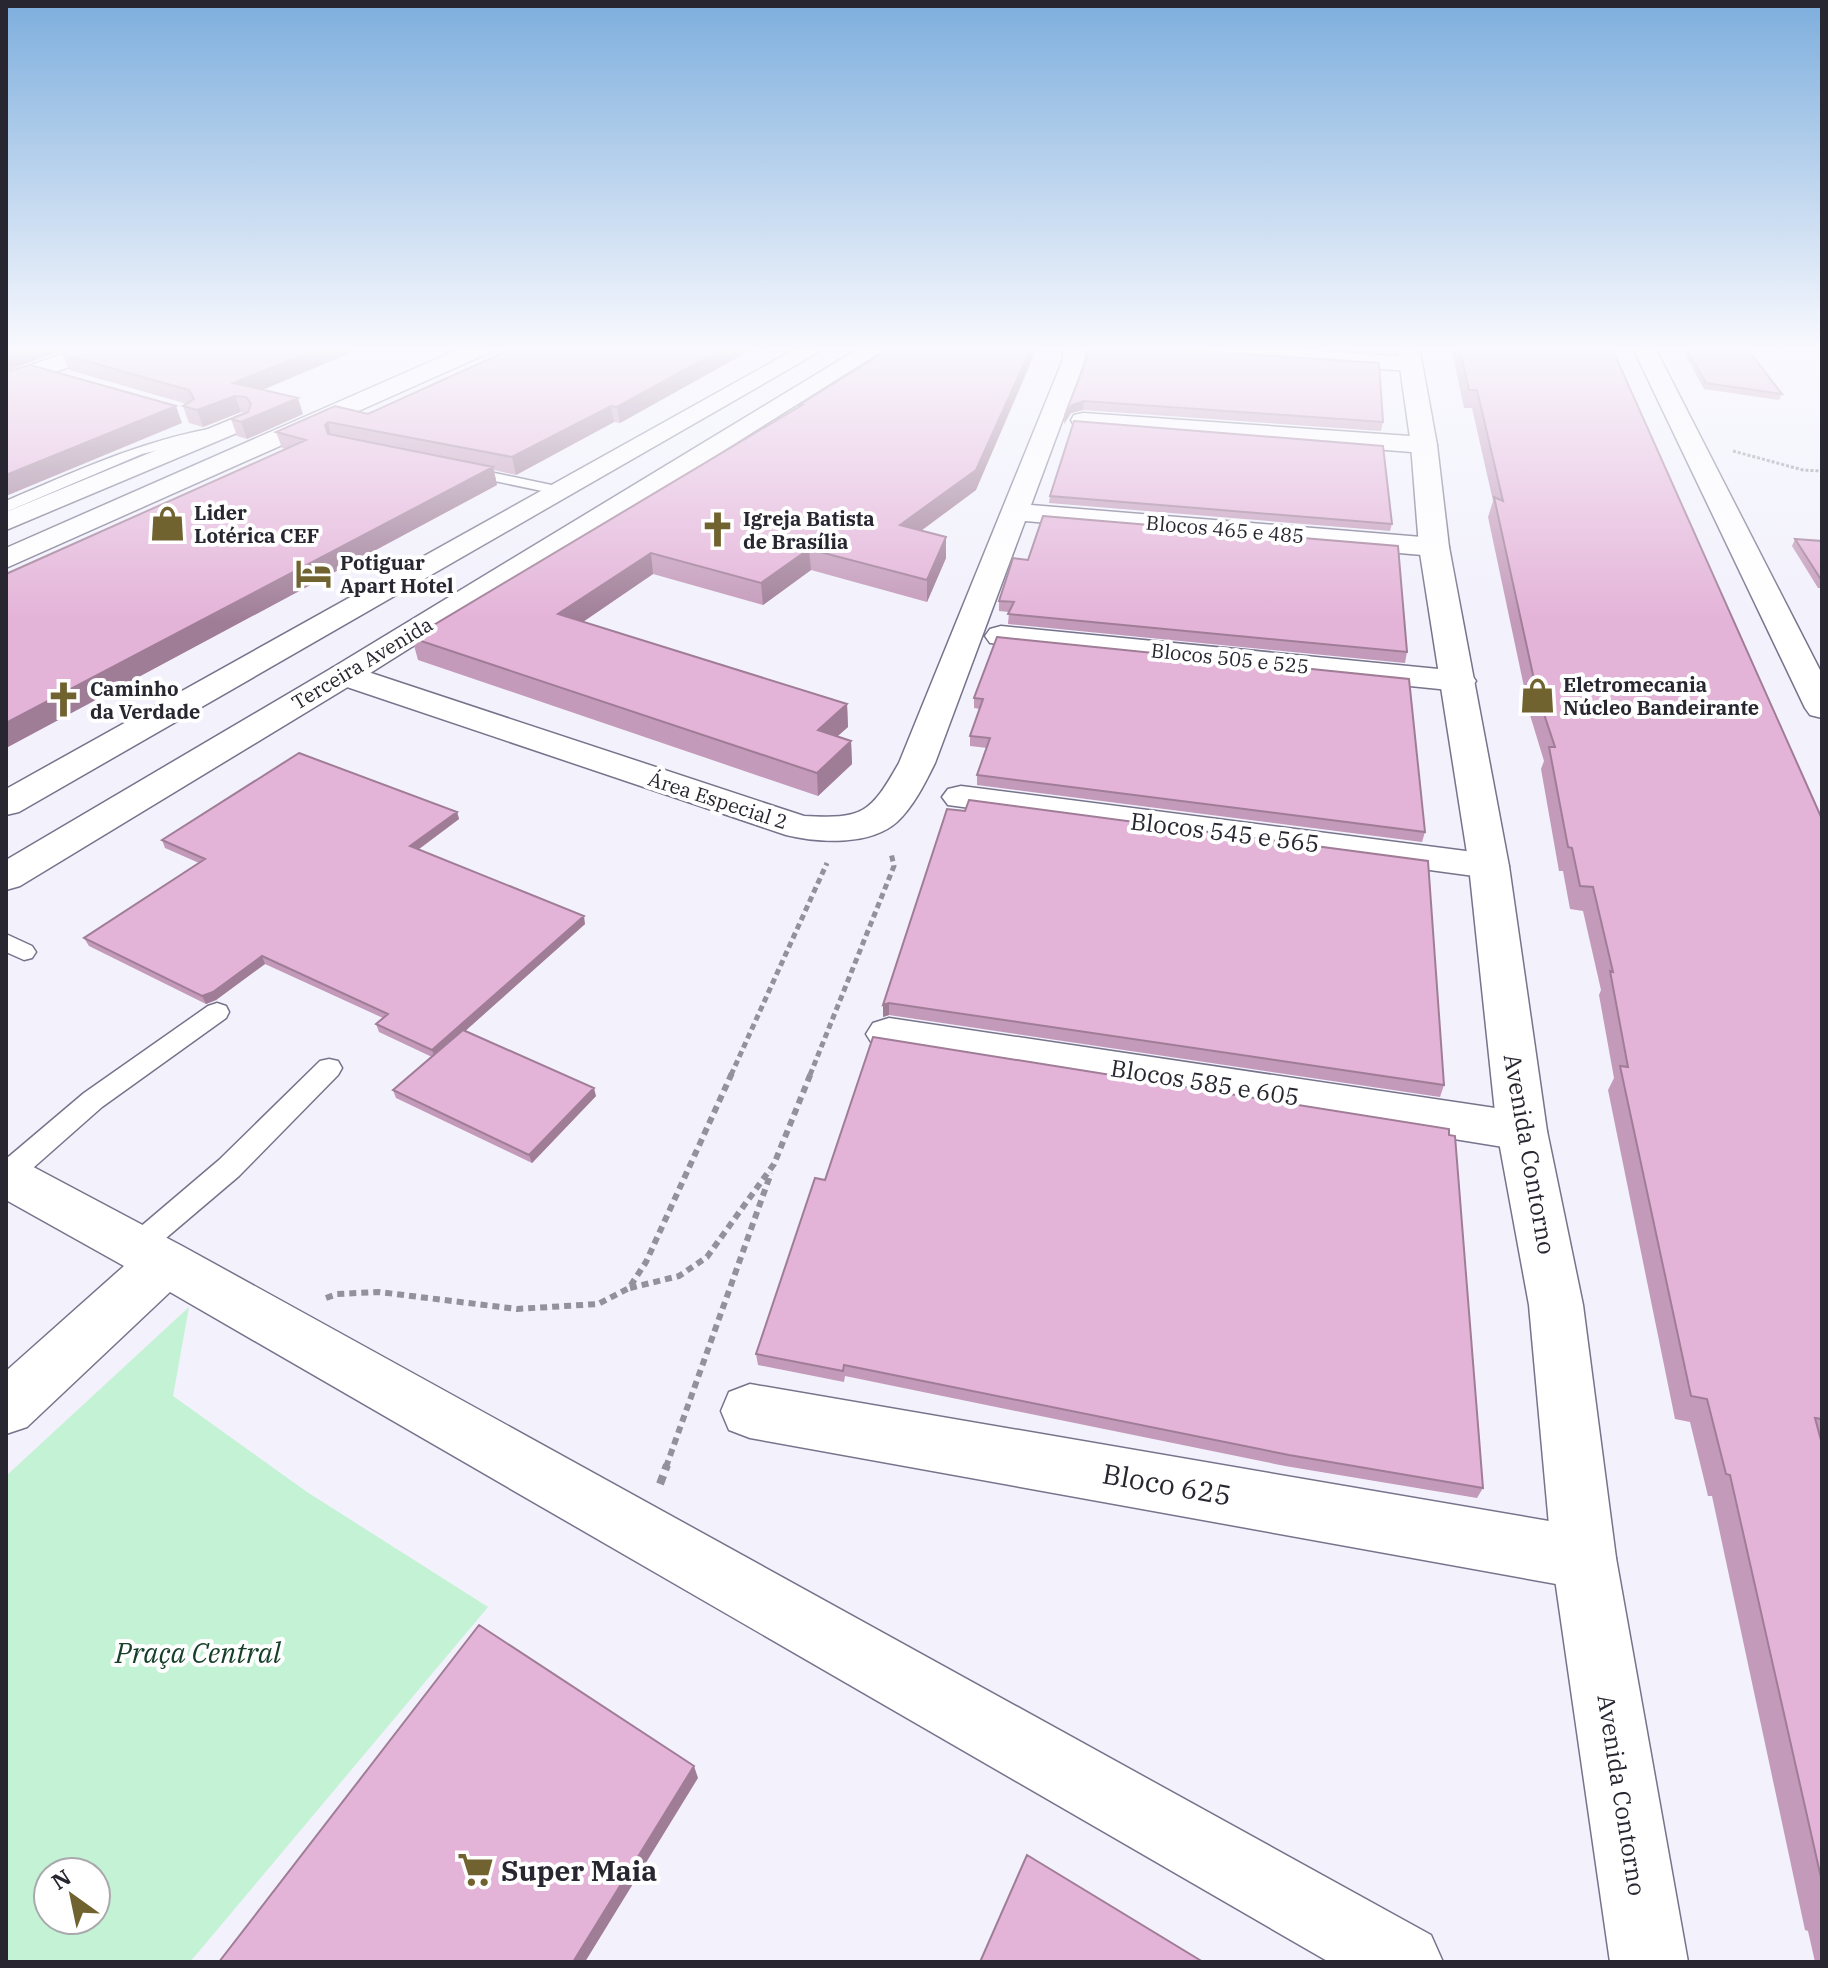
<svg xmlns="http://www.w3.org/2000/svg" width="1828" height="1968" viewBox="0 0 1828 1968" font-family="'IBM Plex Serif',serif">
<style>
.green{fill:#c4f2d4;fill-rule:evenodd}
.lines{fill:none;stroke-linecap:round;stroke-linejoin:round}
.lane-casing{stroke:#76738b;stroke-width:3}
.street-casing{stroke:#76738b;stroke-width:3}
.secondary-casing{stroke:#76738b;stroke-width:3}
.path-far3{stroke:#92919c;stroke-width:3;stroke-dasharray:3 2;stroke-linecap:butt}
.path-far2{stroke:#92919c;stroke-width:5;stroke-dasharray:6 4;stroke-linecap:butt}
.path-far1{stroke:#92919c;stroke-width:6;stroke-dasharray:7 5;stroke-linecap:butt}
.path{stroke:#92919c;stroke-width:8;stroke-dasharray:9 6;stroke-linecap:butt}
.lane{fill:#fff;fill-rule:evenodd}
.street{fill:#fff;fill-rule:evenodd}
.secondary{fill:#fff;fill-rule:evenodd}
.wall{fill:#c49aba}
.shaded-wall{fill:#a07d97}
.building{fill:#e4b3d8;stroke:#a07d97;stroke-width:2}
.labels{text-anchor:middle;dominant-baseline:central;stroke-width:8;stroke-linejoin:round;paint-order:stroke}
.far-poi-label{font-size:20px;font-weight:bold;fill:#282731;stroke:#fff;text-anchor:start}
.far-street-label{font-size:20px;fill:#282731;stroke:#fff}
.street-label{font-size:24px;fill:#282731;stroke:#fff}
.near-street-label{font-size:28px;fill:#282731;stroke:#fff}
.near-park-label{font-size:28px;font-style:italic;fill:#164029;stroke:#fff}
.near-poi-label{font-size:28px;font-weight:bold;fill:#282731;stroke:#fff;text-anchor:start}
</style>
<rect width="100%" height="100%" fill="#f2f1fc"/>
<!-- green -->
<path class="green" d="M189,1307L173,1396L307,1492L488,1607L190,1962H6V1476ZM48,1872H96V1920H48Z"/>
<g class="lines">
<defs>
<path id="lane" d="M219,427L224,428V434L142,454L6,512V501C76,471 143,440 219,427Z
M466,467L561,487L568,491L561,495L461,474L459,471Z
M6,934L32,946L36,952L32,958L24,960L6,952Z
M217,1003L226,1006L229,1012L226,1018L102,1107L16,1183L6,1186V1159L84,1093L208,1006Z
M329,1059L338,1061L342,1068L338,1075L239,1176L146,1255L136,1259L126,1255L122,1247L126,1239L219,1160L320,1061Z"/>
<path id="street" d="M1064,346H1086L1084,362L1031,505L1434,538L1444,541L1449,547L1444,553L1434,556L1025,521L935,763C925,783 914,806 897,822C870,846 819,843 786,835L332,682L327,675L332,668L344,665L356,668L804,816C863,819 870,814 899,763L1062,362Z
M1139,346H1253L1410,357L1418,359L1421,364L1418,369L1410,371L1150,353Z
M1632,346H1654L1822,674V718L1810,715L1805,708Z
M1083,413L1424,437L1433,440L1437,445L1433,450L1424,453L1074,425L1071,420L1074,415Z
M1001,626L1459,671L1471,674L1476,681L1471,688L1459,691L990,643L985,636L990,629Z
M961,786L1489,854L1503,857L1509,866L1503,875L1489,878L948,805L942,797L948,789Z
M889,1018L1522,1112L1539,1118L1547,1131L1539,1144L1522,1150L873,1045L866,1034L873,1023Z
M6,1156L24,1162L184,1247L1431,1935L1443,1962H1329L170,1292L27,1427L6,1434V1371L124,1266L6,1200Z
M750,1384L1584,1527L1606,1536L1616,1558L1606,1580L1584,1589L750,1438L729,1430L721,1411L729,1392Z"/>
<path id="secondary" d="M85,346H118L115,351L6,389V374Z
M466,346H496L493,351L6,568V548Z
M801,346H829L19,812L6,815V789Z
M863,346H890L356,682L20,886L6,890V860L332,668Z
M1397,346H1419L1437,445L1449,547L1509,866L1547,1131L1583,1305L1616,1558L1688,1962H1610L1552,1558L1529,1305L1497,1131L1469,866L1419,547L1411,445Z
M242,415L251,417L254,422L251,427L6,530V512Z"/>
</defs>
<!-- lane casing -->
<use href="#lane" class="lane-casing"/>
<!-- street casing -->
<use href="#street" class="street-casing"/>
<!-- secondary casing -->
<use href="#secondary" class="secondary-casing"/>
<!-- path-far3 -->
<path class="path-far3" d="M1733,451L1803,470L1822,471"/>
<!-- path-far2 -->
<path class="path-far2" d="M731,1075L827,863
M810,1075L894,866L891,853"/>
<!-- path-far1 -->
<path class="path-far1" d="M630,1288L679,1276L707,1257L774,1164L811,1073
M326,1298L337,1294L379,1292L517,1309L598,1304L629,1288L646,1262L732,1073
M666,1467L771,1173"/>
<!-- path -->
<path class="path" d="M660,1484L667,1465"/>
<!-- lane -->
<use href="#lane" class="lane"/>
<!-- street -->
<use href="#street" class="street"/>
<!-- secondary -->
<use href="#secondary" class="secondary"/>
</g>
<!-- wall -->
<path class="wall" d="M86,346H367L262,390L303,414L247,439L237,436L231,419L245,413L241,412L203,427L189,423L183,406L187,404L69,370L62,354Z
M758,346L620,423L614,422L516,475L494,470L497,485L6,748V574L285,449L282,448L276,432L368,414Z
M1451,346H1611L1822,819V1962H1815L1808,1931L1805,1930L1712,1496H1708L1690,1422L1675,1419L1608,1090L1614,1078L1599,995L1601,990L1583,911L1570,909L1563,871H1559L1541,769L1544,761L1530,715L1488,517L1493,501L1472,408H1464Z
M1685,346H1698L1782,394L1779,400L1704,389L1683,351Z
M1151,348L1383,422L1381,431L1083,410L1071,413L1064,424L1065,415L1088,355Z
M799,405L976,490L921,531L946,537V558L927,602L811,570L763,605L653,574L583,622L847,704L848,727L837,736L851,741L852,764L818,796L418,660L412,638L799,407Z
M1050,496L1392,524L1390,531L1049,503Z
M1795,539L1822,541V588H1818L1792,546Z
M999,601L1407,652L1405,663L1008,624L1009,612L999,611Z
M997,637L1425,832L1422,842L977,785V775L987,748L970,746V736L980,709L974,708V698Z
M947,809L1444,1085L1440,1097L889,1015L883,1017V1005Z
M457,812L459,819L418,850L585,924L465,1031L596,1096L532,1163L396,1098L393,1090L432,1057L379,1032L376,1024L383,1018L265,964L216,1000L206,1004L89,946L84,938L199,863L165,848L162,840Z
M815,1178L1483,1488L1477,1498L1285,1466L845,1376L844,1382L758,1365L756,1354Z"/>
<!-- shaded-wall -->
<path class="shaded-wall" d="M24,346H75L6,371V352Z
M325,346H367L245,397L233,383Z
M728,346H758L620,423L617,407Z
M1032,346H1038L976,490L900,546V525Z
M235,396L241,412L203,427L197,410Z
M298,398L303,414L247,439L241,422Z
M1084,401L1083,410L1071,413L1064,424L1065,415L1072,405Z
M176,406L182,423L6,496V475Z
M611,406L614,422L516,475L512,457Z
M328,422L332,439L330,442L325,425Z
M493,467L497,485L6,748V723Z
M946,537V558L927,602V580Z
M809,549L811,570L763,605L761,583Z
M651,553L653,574L562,636L558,614Z
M847,704L848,727L819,753L818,730Z
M851,741L852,764L818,796L817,773Z
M457,812L459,819L412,854L410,846Z
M584,916L585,924L435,1058L432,1050Z
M262,956L265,964L216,1000L206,1004L202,996Z
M889,1003V1015L883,1017V1005Z
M594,1088L596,1096L532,1163L529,1155Z
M694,1766L698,1778L585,1962H573Z"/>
<!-- building -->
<path class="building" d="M6,346H24L6,352Z
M86,346H325L233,383L298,398L241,422L231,419L248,412L251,404L246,397L235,396L197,410L183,406L194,399L189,390L62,354Z
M518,346H728L617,407L611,406L512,457L328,422L325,425L328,434L493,467L6,723V574L306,440L276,432L335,406L368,414Z
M894,346H1032L976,470L900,525L946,537L927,580L809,549L761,583L651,553L558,614L847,704L818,730L851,741L817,773L412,638L802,405H799Z
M1089,346H1149L1151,348L1379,363L1383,422L1084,401L1072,405L1065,415L1088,355Z
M1459,346H1611L1822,819V1419L1815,1418L1822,1444V1882L1730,1475L1726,1474L1707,1399L1691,1396L1620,1066L1628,1067L1610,971L1613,972L1593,887L1580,886L1572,848L1568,847L1549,747H1555L1537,693L1494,497L1503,501L1477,390H1469Z
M1685,346L1748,350L1782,394L1706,383Z
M30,365L176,406L6,475V372Z
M1074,421L1383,446L1392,524L1050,496Z
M1043,516L1398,546L1407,652L1008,614L1014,602L999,601L1013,558L1028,560Z
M1795,539L1822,541V581Z
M997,637L1409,679L1425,832L977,775L990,738L970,736L983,699L974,698Z
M299,753L457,812L410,846L584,916L432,1050L376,1024L388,1014L262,956L213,992L202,996L84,938L205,859L162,840Z
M969,800L1428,861L1444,1085L889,1003L883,1005L947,809L965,811Z
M463,1030L594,1088L529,1155L393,1090Z
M873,1037L1449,1129V1135L1455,1136L1483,1488L1289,1455L844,1365L843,1371L756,1354L815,1178L825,1180Z
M479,1625L694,1766L573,1962H219Z
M1027,1855L1203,1962H980Z"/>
<!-- sky -->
<linearGradient id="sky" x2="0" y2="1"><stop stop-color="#7daedd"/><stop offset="0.56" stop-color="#f9f9fe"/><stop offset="1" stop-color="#f9f9fe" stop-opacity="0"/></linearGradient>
<rect width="1828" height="622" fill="url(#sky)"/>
<!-- icons -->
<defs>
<symbol id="shop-bare" viewBox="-9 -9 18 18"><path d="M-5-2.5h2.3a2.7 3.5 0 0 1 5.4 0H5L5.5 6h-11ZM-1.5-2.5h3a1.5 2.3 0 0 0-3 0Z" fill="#706330" stroke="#fff" stroke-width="2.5" paint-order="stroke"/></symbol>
<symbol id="church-bare" viewBox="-9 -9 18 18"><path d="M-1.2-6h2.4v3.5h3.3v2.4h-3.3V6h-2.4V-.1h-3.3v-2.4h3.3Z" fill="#706330" stroke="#fff" stroke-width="2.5" paint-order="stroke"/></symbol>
<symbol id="hotel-bare" viewBox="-9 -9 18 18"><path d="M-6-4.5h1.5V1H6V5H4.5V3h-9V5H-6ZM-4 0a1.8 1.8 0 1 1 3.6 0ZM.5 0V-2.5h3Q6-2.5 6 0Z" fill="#706330" stroke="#fff" stroke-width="2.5" paint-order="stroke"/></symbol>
<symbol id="supermarket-bare" viewBox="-9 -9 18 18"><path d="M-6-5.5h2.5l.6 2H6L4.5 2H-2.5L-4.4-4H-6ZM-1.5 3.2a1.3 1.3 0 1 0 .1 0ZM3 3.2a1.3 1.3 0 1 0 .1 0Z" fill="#706330" stroke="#fff" stroke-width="2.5" paint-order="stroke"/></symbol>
</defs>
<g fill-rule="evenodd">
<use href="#shop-bare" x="142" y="498" width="51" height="51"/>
<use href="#church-bare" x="692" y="504" width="51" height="51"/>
<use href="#hotel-bare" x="288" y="548" width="51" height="51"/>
<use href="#shop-bare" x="1512" y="670" width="51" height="51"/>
<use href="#church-bare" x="38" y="674" width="51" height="51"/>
<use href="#supermarket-bare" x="450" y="1844" width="51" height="51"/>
</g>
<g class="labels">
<!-- far-poi labels -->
<g class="far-poi-label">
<text x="194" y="512">Lider<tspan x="194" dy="23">Lotérica CEF</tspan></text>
<text x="743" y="518">Igreja Batista<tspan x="743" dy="23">de Brasília</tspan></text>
<text x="340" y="562">Potiguar<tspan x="340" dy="23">Apart Hotel</tspan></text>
<text x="1563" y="684">Eletromecania<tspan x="1563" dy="23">Núcleo Bandeirante</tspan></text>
<text x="90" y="688">Caminho<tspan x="90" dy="23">da Verdade</tspan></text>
</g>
<!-- far-street labels -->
<g class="far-street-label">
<text transform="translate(1225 529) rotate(5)">Blocos 465 e 485</text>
<text transform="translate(1230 658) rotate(6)">Blocos 505 e 525</text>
<text transform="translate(362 663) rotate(-31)">Terceira Avenida</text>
<text transform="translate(718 800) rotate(18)">Área Especial 2</text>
</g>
<!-- street labels -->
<g class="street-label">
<text transform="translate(1225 832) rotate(7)">Blocos 545 e 565</text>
<text transform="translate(1205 1082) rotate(9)">Blocos 585 e 605</text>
<text transform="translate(1530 1154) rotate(80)">Avenida Contorno</text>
<text transform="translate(1622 1795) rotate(81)">Avenida Contorno</text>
</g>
<!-- near-street labels -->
<g class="near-street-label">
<text transform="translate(1167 1484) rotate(10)">Bloco 625</text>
</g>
<!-- near-park labels -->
<g class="near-park-label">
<text x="198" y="1652">Praça Central</text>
</g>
<!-- near-poi labels -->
<g class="near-poi-label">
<text x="501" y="1870">Super Maia</text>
</g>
</g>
<!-- border -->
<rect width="1828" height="1968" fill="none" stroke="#282731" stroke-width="16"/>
<!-- north arrow -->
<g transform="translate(72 1896) rotate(327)"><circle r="38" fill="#ffffff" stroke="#a9a9ad" stroke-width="2"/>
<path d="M0-6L14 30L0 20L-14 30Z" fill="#706330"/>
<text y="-12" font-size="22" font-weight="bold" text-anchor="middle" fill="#282731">N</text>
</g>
</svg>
